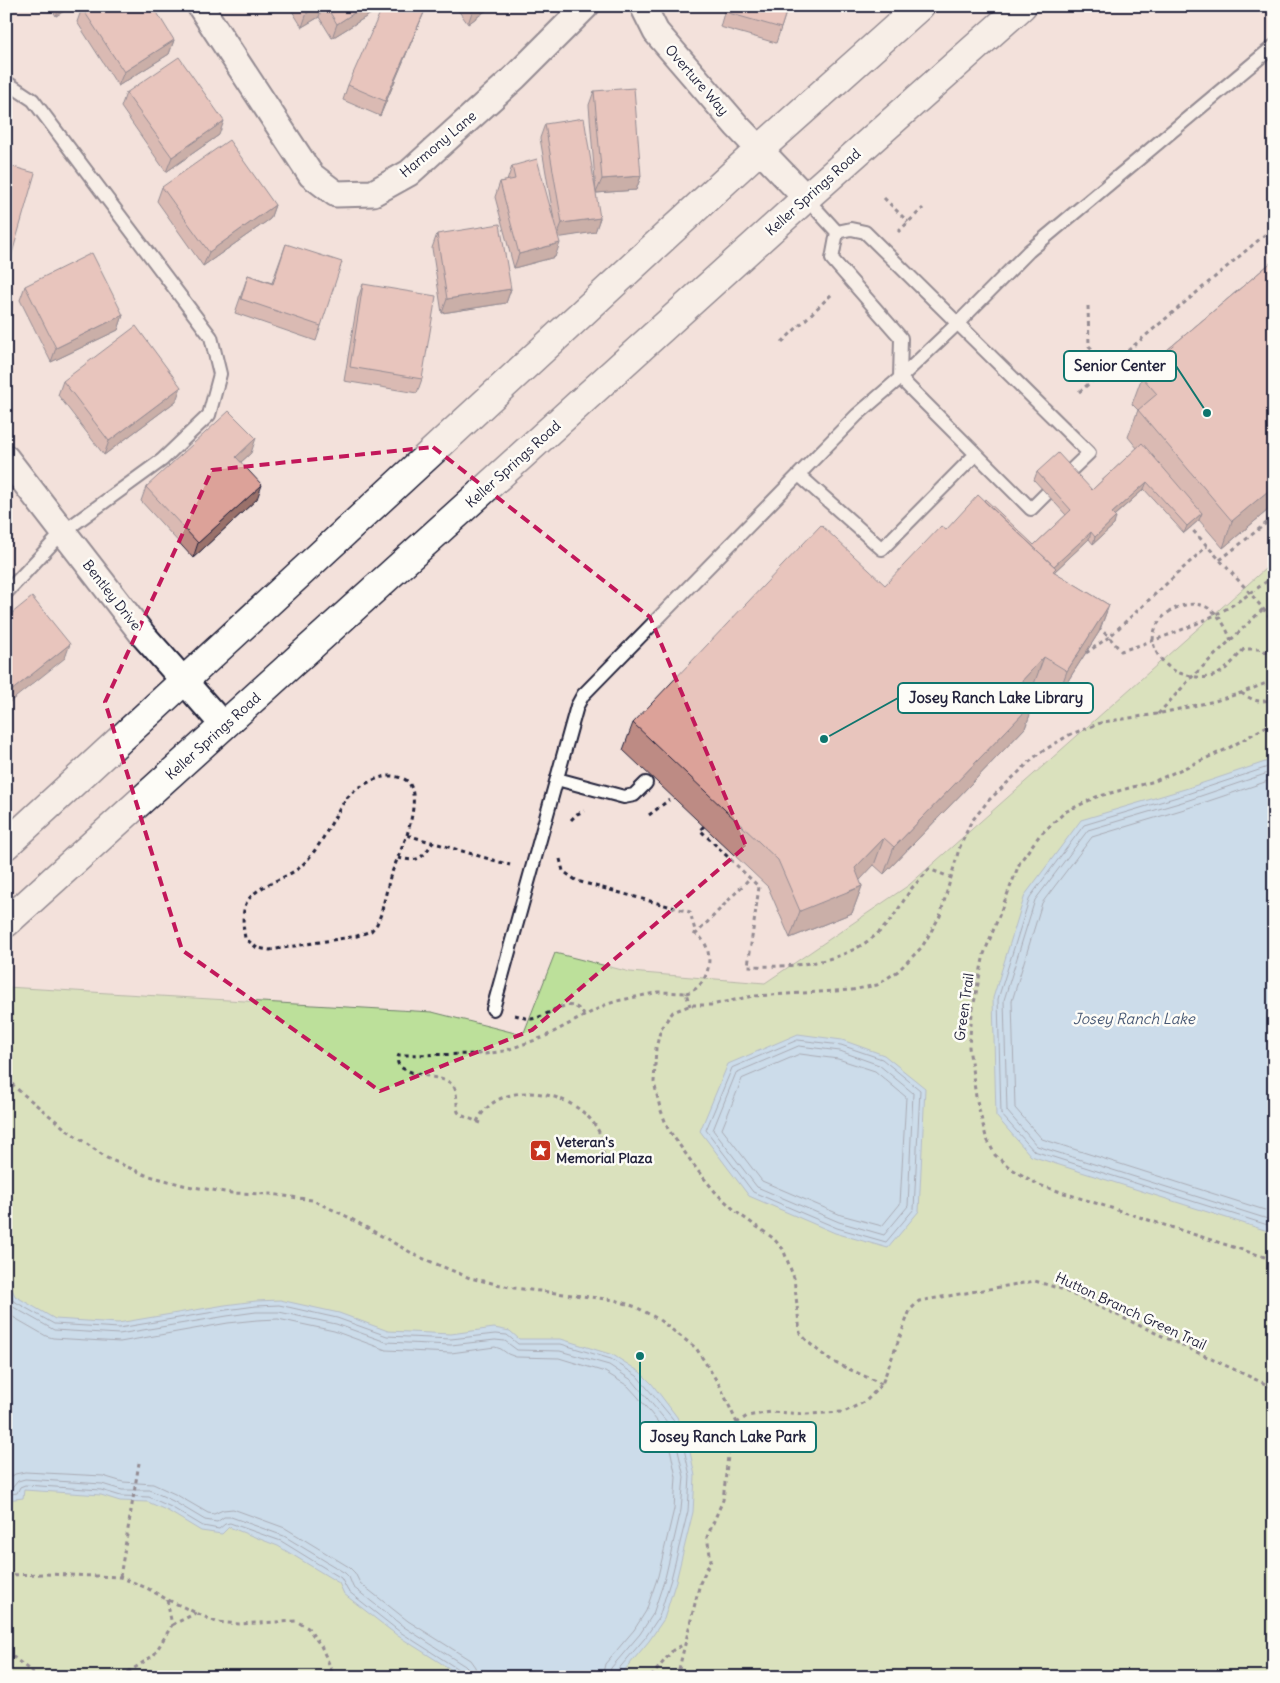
<svg xmlns="http://www.w3.org/2000/svg" width="1280" height="1683" viewBox="0 0 1280 1683" font-family="Delius,sans-serif">
<style>
.green{fill:#bce09a;stroke:#6f816a}
.water{fill:#9dd5fc;stroke:#6c8daf}
.lines{fill:none;stroke-linecap:round;stroke-linejoin:round}
.shore{stroke:#536a88;stroke-width:1}
.lane-casing{stroke:#22223b;stroke-width:16}
.street-casing{stroke:#22223b;stroke-width:29}
.secondary-casing{stroke:#22223b;stroke-width:31}
.path{stroke:#22223b;stroke-width:3;stroke-dasharray:4 4;stroke-linecap:butt}
.lane{stroke:#fdfcf7;stroke-width:12}
.street{stroke:#fdfcf7;stroke-width:25}
.secondary{stroke:#fdfcf7;stroke-width:28}
.wall{fill:#bd8b84;stroke:#22223b}
.shaded-wall{fill:#9a716b;stroke:#22223b}
.building{fill:#dca299;stroke:#22223b}
.marked{fill:none;stroke:#c2185b;stroke-width:4;stroke-dasharray:10 6;stroke-linejoin:round}
.labels{text-anchor:middle;dominant-baseline:central;stroke-width:5;stroke-linejoin:round;paint-order:stroke}
.street-label{font-size:14px;fill:#22223b;stroke:#fdfcf7}
.poi-label{font-size:14px;font-weight:bold;fill:#22223b;stroke:#fdfcf7;text-anchor:start}
.water-label{font-size:15px;font-style:italic;fill:#475875;stroke:#fdfcf7}
.leader{fill:none;stroke:#0f766e;stroke-width:2}
.callout-dot{fill:#0f766e;stroke:#fdfcf7;stroke-width:2}
.callout{fill:#fdfcf7;stroke:#0f766e;stroke-width:2}
.callout-label{font-size:15px;text-anchor:middle;font-weight:bold;fill:#22223b}
</style>
<rect width="100%" height="100%" fill="#f3e1db"/>
<filter id="ink" filterUnits="userSpaceOnUse"><feTurbulence type="fractalNoise" baseFrequency=".02" numOctaves="2"/><feDisplacementMap in="SourceGraphic" scale="10" xChannelSelector="R" yChannelSelector="G"/><feConvolveMatrix kernelMatrix="1 2 1 2 8 2 1 2 1" color-interpolation-filters="sRGB"/></filter>
<g filter="url(#ink)">
<!-- green -->
<path class="green" d="M1274,561V1677H6V987L432,1012L523,1035L555,953L630,972L765,983L909,885Z"/>
<!-- water -->
<path class="water" d="M1274,759V1233L1031,1156L996,1116L993,998L1025,895L1081,820L1185,789Z
M798,1034L842,1040L884,1055L925,1088L919,1211L888,1248L835,1233L749,1196L700,1131L728,1064Z
M6,1276L15,1296L55,1319L118,1323L225,1305L256,1301L280,1300L339,1313L388,1331L451,1334L494,1328L510,1331L519,1339H561L613,1355L640,1372L652,1384L677,1417L688,1442L695,1476L693,1512L676,1581L664,1619L649,1641L619,1677H463L398,1636L344,1594L339,1583L278,1546L229,1527L222,1534L201,1531L168,1511L148,1502L120,1501L101,1495L24,1490L23,1498L6,1500Z"/>
<g class="lines">
<!-- shore -->
<path class="shore" d="M1274,765L1187,794L1084,825L1030,897L998,999L1001,1114L1034,1151L1274,1227
M1274,771L1189,800L1088,830L1035,900L1004,1000L1007,1111L1037,1146L1274,1221
M1274,779L1191,807L1092,837L1042,903L1012,1001L1015,1108L1042,1139L1274,1213
M798,1040L841,1045L882,1059L920,1090L914,1209L886,1242L837,1228L753,1192L706,1130L732,1068Z
M799,1046L840,1051L879,1065L913,1093L908,1206L884,1235L839,1222L757,1187L713,1130L736,1073Z
M800,1054L838,1059L875,1071L906,1097L900,1204L882,1226L841,1215L762,1181L722,1129L742,1079Z
M6,1288L12,1300L54,1324L119,1328L226,1310L256,1306L279,1305L337,1318L387,1336L451,1339L495,1334L507,1335L518,1344H561L611,1359L637,1376L673,1419L683,1444L690,1476L688,1511L671,1579L659,1617L645,1638L616,1672L615,1677
M6,1303L54,1330L119,1334L227,1316L256,1312H279L336,1324L386,1342L451,1345L495,1340L505,1341L517,1350L560,1351L609,1365L633,1381L667,1422L677,1446L684,1477L681,1510L665,1578L653,1614L640,1634L611,1668L609,1677
M6,1313L46,1336L53,1338L120,1342L228,1323L257,1320L278,1319L334,1331L386,1350L451,1353L495,1347L501,1349L508,1354L516,1357L559,1358L605,1372L628,1386L638,1397L661,1426L670,1448L676,1477L674,1509L658,1576L646,1611L634,1630L605,1664L602,1677
M6,1481L15,1474L25,1472L103,1476L123,1482L153,1484L177,1495L208,1513L214,1514L223,1510L233,1509L285,1528L349,1567L355,1573L360,1583L408,1621L470,1660L475,1667L477,1677
M6,1488H12L18,1481L25,1479L102,1484L122,1490H150L173,1501L205,1520L217,1522L224,1517H231L284,1536L345,1573L349,1577L353,1587L404,1627L465,1666L469,1670L470,1677
M6,1495L17,1493L20,1487L25,1485L101,1490L121,1496L149,1497L171,1507L203,1526L219,1529L225,1524L230,1523L281,1541L341,1578L348,1591L400,1632L461,1671L463,1677"/>
<defs>
<path id="lane" d="M6,82L33,100L211,337L220,374L209,415L162,460L63,532L6,593
M806,198L837,232
M837,232L832,259L901,338L900,378L1031,509L1047,493
M837,232L851,229L865,232L1089,453L1067,474
M799,475L882,549L976,454
M557,779L624,797L634,795L646,783
M493,1009L577,706L583,695L857,415L900,378L958,323L1029,251L1274,46"/>
<path id="street" d="M200,6L311,175L336,194L373,193L409,173L515,77L586,6
M643,6L656,32L737,126L806,198
M6,458L143,635L224,726"/>
<path id="secondary" d="M6,845L760,149L920,6
M6,923L806,198L1022,6"/>
</defs>
<!-- lane casing -->
<use href="#lane" class="lane-casing"/>
<!-- street casing -->
<use href="#street" class="street-casing"/>
<!-- secondary casing -->
<use href="#secondary" class="secondary-casing"/>
<!-- path -->
<path class="path" d="M884,198L908,222
M898,232L923,208
M1088,306L1089,346L1095,352V368L1099,375
M782,342L832,294
M1079,392L1274,227
M1188,525L1250,593L1274,622
M1220,560L1274,517
M1098,627L1109,637L1121,651C1153,641 1185,630 1215,615C1236,604 1255,590 1274,576
M1231,641C1227,628 1218,611 1204,606C1173,596 1137,631 1161,659C1168,668 1176,673 1187,675C1218,683 1225,670 1244,649H1261L1274,657
M1086,653L1109,637L1207,546
M1241,693C1255,701 1259,704 1274,698
M1158,714L1192,677L1263,609
M1274,722L1227,749L1155,781L1096,797L1065,812L1039,836L1020,862L984,954L972,1013L969,1047L976,1097L986,1137L995,1155L1010,1168L1039,1185L1274,1260
M649,815L669,800
M571,820L577,814L584,811
M704,826L700,830L759,887L748,966C797,968 853,963 887,924C897,913 903,901 911,889C917,882 924,876 929,869L952,878
M407,835C411,821 418,796 409,783C405,778 399,777 392,776C378,775 355,788 346,799C330,822 321,849 299,868C283,880 260,884 248,900C241,911 243,926 245,938L257,948L270,950L357,936L371,931L377,924L381,914L390,877L407,835L510,865
M398,858C419,862 421,860 433,842
M560,859L563,871L577,881L690,912L696,934L750,878
M686,993C713,987 718,941 691,932
M515,1015C520,1016 526,1019 531,1019C548,1018 570,992 584,1015
M6,1078L17,1089L67,1130L107,1158L146,1175L187,1186L231,1193L271,1194L312,1200L346,1216L417,1256L470,1278L514,1288L615,1300L636,1307L658,1319L696,1348L720,1386L737,1423
M477,1122C503,1066 611,1098 603,1158L599,1157
M481,1123L463,1116L458,1112C456,1104 458,1092 453,1085C441,1073 388,1077 399,1055L485,1054L504,1051L544,1037L605,1005L617,1001L659,992L686,993L690,1006
M882,1384L831,1361L809,1343L800,1333L794,1278L783,1249L773,1238L739,1214L717,1194L698,1171L668,1129L660,1108L654,1082L656,1048L661,1028L673,1012L691,1005H711L753,996L852,990L877,985L898,971L922,947L940,916L959,849L971,822L989,800L1038,754L1069,735L1103,722L1157,714L1215,701L1241,693L1274,680
M6,1575L45,1574L120,1577L147,1588L166,1599L216,1622L239,1624L296,1621L308,1628L321,1646L330,1666L333,1677
M120,1577L139,1463
M172,1625L196,1613
M6,1651L38,1677
M121,1677L154,1655L172,1625L167,1600
M651,1677L673,1650L683,1645
M677,1677L700,1583L711,1560L707,1537L723,1500L729,1447L737,1423L747,1416L771,1412L807,1414L844,1412L866,1401L882,1384L910,1310L919,1301L1035,1281L1061,1289L1274,1388"/>
<!-- lane -->
<use href="#lane" class="lane"/>
<!-- street -->
<use href="#street" class="street"/>
<!-- secondary -->
<use href="#secondary" class="secondary"/>
</g>
<!-- wall -->
<path class="wall" d="M50,6H72L56,16Z
M289,6H376L374,12L332,38L319,17L302,27Z
M455,6H492L468,24Z
M726,6H788L781,28L776,43L720,27Z
M82,8L174,40L169,54L118,86L77,22Z
M425,10L419,24L380,116L343,100L348,85Z
M594,91L641,176L636,190L596,193L589,105Z
M126,93L219,135L166,172L121,107Z
M545,124L600,218L595,232L558,237L555,257L514,268L495,197L500,182L507,181L512,166L554,220L540,138Z
M6,165L11,257L6,271Z
M162,187L275,205L270,219L203,266L157,201Z
M437,234L511,289L506,303L442,313L432,248Z
M286,244L321,326L316,341L235,313L248,275L272,283Z
M1274,260V505L1223,548L1199,520L1184,533L1144,489L1114,516V525L1093,544L1089,539L1054,572L1109,605L1099,632L1057,698L1034,684L1026,693L1035,701L1025,728L884,874L874,865L859,880L862,886L852,913L790,938L768,887L623,750L633,723L885,585L946,530L1034,545L1066,515L1034,480L1037,472L1092,490L1137,448L1128,437L1138,410L1132,404L1142,377L1157,365L1160,356Z
M363,284L422,379L417,393L344,381L358,298Z
M25,286L123,315L118,330L51,362L20,300Z
M63,381L176,401L104,455L58,395Z
M251,453L241,462L257,499L193,558L141,501L146,487Z"/>
<!-- shaded-wall -->
<path class="shaded-wall" d="M60,6H72L56,16Z
M318,6H322L319,17L302,27L307,13Z
M365,6H376L374,12L332,38L337,24Z
M477,6H492L468,24L473,9Z
M425,10L419,24L380,116L385,101Z
M174,40L169,54L118,86L124,72Z
M224,121L219,135L166,172L172,157Z
M641,176L636,190L596,193L602,179Z
M275,205L270,219L203,266L209,252Z
M600,218L595,232L556,238L562,223Z
M560,243L555,257L514,268L519,254Z
M511,289L506,303L442,313L447,299Z
M123,315L118,330L51,362L56,348Z
M181,387L176,401L104,455L109,441Z
M256,438L251,453L231,471L236,457Z
M1147,482L1144,489L1109,520L1112,513Z
M262,485L257,499L193,558L198,543Z
M1274,486V505L1223,548L1232,521Z
M1202,513L1199,520L1184,533L1187,526Z
M1116,517L1114,525L1093,544L1095,537Z
M1091,532L1089,539L1055,571L1046,595L1040,579Z
M1109,605L1099,632L1057,698L1067,671Z
M70,644L65,658L6,705V695Z
M1044,657L1034,684L1008,712L1018,685Z
M1035,701L1025,728L884,874L894,847Z
M884,838L874,865L849,892L862,886L852,913L790,938L800,911L855,868Z"/>
<!-- building -->
<path class="building" d="M85,6H153L174,40L124,72L82,8Z
M303,6H318L307,13Z
M326,6H365L337,24Z
M383,6H416L425,10L385,101L348,85Z
M471,6H477L473,9Z
M727,6H788L781,28L725,12Z
M179,57L224,121L172,157L126,93Z
M634,88L641,176L602,179L594,91Z
M584,118L600,218L562,223L545,124Z
M229,140L275,205L209,252L162,187Z
M537,159L560,243L519,254L500,182L515,179L512,166Z
M6,165L35,173L11,257L6,255Z
M500,224L511,289L447,299L437,234Z
M286,244L342,262L321,326L241,299L248,275L273,284Z
M92,253L123,315L56,348L25,286Z
M1274,260V486L1232,521L1138,410L1157,394L1142,377L1163,360L1160,356Z
M363,284L436,296L422,379L350,367Z
M136,326L181,387L109,441L63,381Z
M229,411L256,438L236,457L262,485L198,543L146,487Z
M1142,443L1202,513L1187,526L1147,482L1112,513L1116,517L1095,537L1091,532L1054,566L984,501L985,499L1034,545L1071,510L1037,472L1058,453L1092,490Z
M978,495L1056,568L1053,571L1109,605L1067,671L1044,657L1018,685L1035,701L894,847L884,838L855,868L862,886L800,911L778,860L633,723L821,525L885,585L941,526L946,530Z
M32,597L70,644L6,695V618Z"/>
</g>
<!-- marked area -->
<path d="M0 0H1280V1683H0ZM433,447L650,617L746,846L532,1030L380,1091L182,950L105,702L212,470Z" fill="#f3e1db" fill-opacity=".55" fill-rule="evenodd"/>
<path class="marked" d="M433,447L650,617L746,846L532,1030L380,1091L182,950L105,702L212,470Z"/>
<!-- icons -->
<defs>
<symbol id="sight-square" viewBox="-11 -11 22 22"><rect x="-9" y="-9" width="18" height="18" rx="4" fill="#c8321e" stroke="#fdfcf7"/><path d="M0-6L1.8-2.2L6-1.7L2.9 1.2L3.7 5.4L0 3.3L-3.7 5.4L-2.9 1.2L-6-1.7L-1.8-2.2Z" fill="#fff"/></symbol>
</defs>
<g fill-rule="evenodd">
<use href="#sight-square" x="528" y="1138" width="25" height="25"/>
</g>
<g class="labels">
<!-- street labels -->
<g class="street-label">
<text transform="translate(697 80) rotate(49)">Overture Way</text>
<text transform="translate(438 144) rotate(-40)">Harmony Lane</text>
<text transform="translate(813 192) rotate(-42)">Keller Springs Road</text>
<text transform="translate(513 464) rotate(-42)">Keller Springs Road</text>
<text transform="translate(112 595) rotate(52)">Bentley Drive</text>
<text transform="translate(213 736) rotate(-42)">Keller Springs Road</text>
<text transform="translate(964 1007) rotate(-82)">Green Trail</text>
<text transform="translate(1131 1311) rotate(25)">Hutton Branch Green Trail</text>
</g>
<!-- poi labels -->
<g class="poi-label">
<text x="556" y="1142">Veteran's<tspan x="556" dy="16">Memorial Plaza</tspan></text>
</g>
<!-- water labels -->
<g class="water-label">
<text x="1134" y="1018">Josey Ranch Lake</text>
</g>
</g>
<!-- callouts -->
<path class="leader" d="M1207 413L1176 366M824 739L898 698M640 1356L640 1437"/>
<g class="callout-dot">
<circle cx="1207" cy="413" r="5"/>
<circle cx="824" cy="739" r="5"/>
<circle cx="640" cy="1356" r="5"/>
</g>
<g class="callout">
<rect x="1064" y="351" width="112" height="30" rx="5"/>
<rect x="898" y="683" width="195" height="30" rx="5"/>
<rect x="640" y="1422" width="176" height="30" rx="5"/>
</g>
<g class="callout-label">
<text x="1120" y="371">Senior Center</text>
<text x="996" y="703">Josey Ranch Lake Library</text>
<text x="728" y="1442">Josey Ranch Lake Park</text>
</g>
<!-- margin -->
<rect width="1280" height="1683" fill="none" stroke="#fdfcf7" stroke-width="25"/>
<rect x="12" y="12" width="1255" height="1658" fill="none" stroke="#22223b" stroke-width="2" filter="url(#ink)"/>
</svg>
